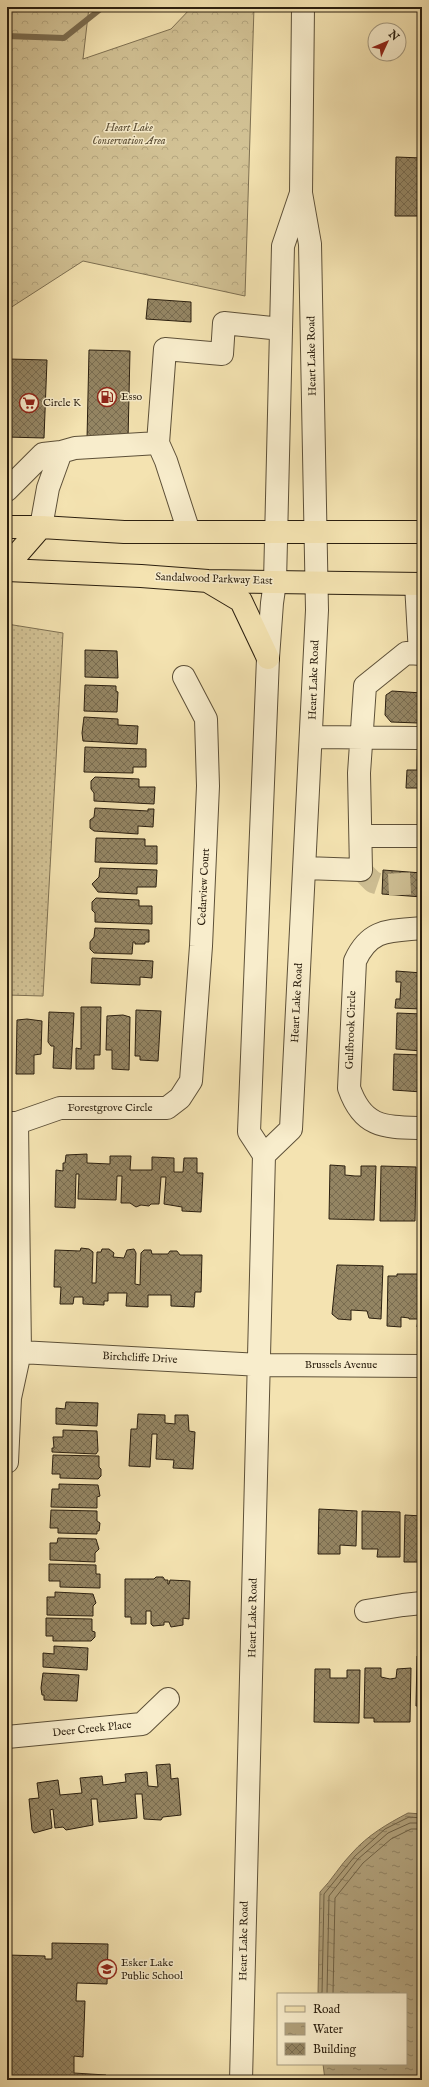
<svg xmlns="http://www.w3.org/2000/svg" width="429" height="2087" viewBox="0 0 429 2087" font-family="'IM FELL English',serif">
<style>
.grass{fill:url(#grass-dots);stroke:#7e7052}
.forest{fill:url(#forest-crowns);stroke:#7e7052}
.water{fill:url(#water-ripples);stroke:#7b6c4f}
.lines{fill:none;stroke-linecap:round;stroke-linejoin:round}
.shore{stroke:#6e6044;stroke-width:1}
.stream{stroke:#7b6c4f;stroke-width:6}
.building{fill:url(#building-cross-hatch);stroke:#2b1f0f}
.minor-tunnel{stroke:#ccbc91;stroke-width:22;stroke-dasharray:22 11;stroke-linecap:butt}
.minor-casing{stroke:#5d5038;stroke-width:24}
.major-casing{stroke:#2b1f0f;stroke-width:24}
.minor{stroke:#f8edcc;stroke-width:22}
.major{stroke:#f4e3b1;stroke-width:22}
.labels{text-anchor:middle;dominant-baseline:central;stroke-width:3;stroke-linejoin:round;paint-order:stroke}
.park-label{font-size:11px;font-style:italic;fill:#5d5037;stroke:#f8edcc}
.street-label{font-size:11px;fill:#2b1f0f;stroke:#f8edcc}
.poi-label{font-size:11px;fill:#2b1f0f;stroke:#f8edcc;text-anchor:start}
</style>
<defs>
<pattern id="grass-dots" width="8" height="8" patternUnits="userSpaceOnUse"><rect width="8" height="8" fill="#d2c295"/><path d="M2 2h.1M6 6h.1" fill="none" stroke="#b4a67f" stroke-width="1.8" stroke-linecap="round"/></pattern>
<pattern id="forest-crowns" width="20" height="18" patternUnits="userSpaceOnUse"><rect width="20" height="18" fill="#d2c295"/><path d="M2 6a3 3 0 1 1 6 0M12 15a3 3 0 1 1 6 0" fill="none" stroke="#b4a67f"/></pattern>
<pattern id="water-ripples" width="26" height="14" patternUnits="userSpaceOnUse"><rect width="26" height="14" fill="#b0a07a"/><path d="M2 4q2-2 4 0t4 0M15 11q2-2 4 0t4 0" fill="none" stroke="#8f8262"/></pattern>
<pattern id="building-cross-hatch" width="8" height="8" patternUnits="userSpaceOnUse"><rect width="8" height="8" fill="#948563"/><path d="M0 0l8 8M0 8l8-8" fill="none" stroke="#796c50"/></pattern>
</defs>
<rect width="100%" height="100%" fill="#f4e3b1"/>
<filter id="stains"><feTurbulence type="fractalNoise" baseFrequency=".005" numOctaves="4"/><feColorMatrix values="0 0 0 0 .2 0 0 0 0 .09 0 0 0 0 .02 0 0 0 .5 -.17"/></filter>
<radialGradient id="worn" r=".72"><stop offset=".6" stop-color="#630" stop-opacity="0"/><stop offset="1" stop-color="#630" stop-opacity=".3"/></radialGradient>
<!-- grass -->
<path class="grass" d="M7,624L63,633L43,996L7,995Z"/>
<!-- forest -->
<path class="forest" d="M7,7H89L83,59L171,29L192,7H254L245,296L83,261L7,310Z"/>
<!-- water -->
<path class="water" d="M408,1813L422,1814V2080H325L323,2064H406V1994H318L320,1892C332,1880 340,1865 352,1853C368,1835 387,1824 408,1813Z"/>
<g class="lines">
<!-- shore -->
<path class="shore" d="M322,1994L324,1894L355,1856L385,1829L409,1817L422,1818
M327,1994L329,1896L358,1859L388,1833L410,1823H422
M333,1994L335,1898L363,1863L391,1839L411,1829H422"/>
<!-- stream -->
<path class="stream" d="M7,36L64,38L103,7"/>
</g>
<!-- building -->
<path class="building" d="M396,157L422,158V216H395Z
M148,299L191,302V322L146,319Z
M89,350L130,351L128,440L87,439Z
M9,359L47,360L44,438L7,437Z
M85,650L117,651L118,678L85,677Z
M85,685L116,686V691L118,692L117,712L84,711Z
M392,691L422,693V788H406L407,770H417L418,723L391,722L385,715L386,695Z
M84,717L118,719V725L138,726L137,744L83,741L82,733Z
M85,747L146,749V767H133V773L84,772Z
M95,777L139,779V787H155L154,804L94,801V793L91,789V781Z
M95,808L148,811V809H154L153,827L138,826V834L94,831L90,828V820L94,817Z
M96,838L145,839V846H157V864L95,862Z
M100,868L157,870L156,887H137V894L98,892L92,884L99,877Z
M383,870L422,873V897L382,894Z
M96,898L139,900V906H152V924L95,922V913L92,910V902Z
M95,928L149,930V942H145V944H135V942H133L132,954L94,953L90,949V942L94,937Z
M92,958L153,961L152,978L140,977V985L91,983Z
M396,971L422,973V1009L395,1008L396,999H400L401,982H396Z
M81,1007H101L100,1055H94V1069H76V1048L81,1049Z
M136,1010L161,1011L158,1061L140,1060V1056H135Z
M49,1012L74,1013L71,1069L53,1068L54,1046H51L48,1042Z
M397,1013L422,1014V1051L396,1049Z
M7,1015H9L7,1058Z
M123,1015L130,1017L129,1070L112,1069V1050H106L107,1016Z
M27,1019L42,1021L41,1054L34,1055V1074H16L17,1020Z
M394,1054L422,1055V1092L393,1090Z
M87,1154V1163L110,1164V1156H131L130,1170H152V1157L174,1158V1172H183L184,1158H197V1173H203L201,1212L182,1211V1207L164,1204L166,1177H161L159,1204H151L149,1206L141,1205L136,1207L130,1203H121L122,1176H117L116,1200L78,1199L79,1174H76L75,1208L55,1207L56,1170L63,1171V1163H65L66,1155Z
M330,1165L345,1166V1175L355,1176H361V1166H376L374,1220L329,1219Z
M381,1166L416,1167L415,1221H380Z
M422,1169V1222H421Z
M81,1248L89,1249L93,1252L92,1283H96L97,1252H101L102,1249H109L114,1253L113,1257L124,1258L127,1250L134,1249L136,1253L135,1284L140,1285L141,1253L144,1250H151L152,1254H168L170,1251H177L180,1255H202L201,1292H195L194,1307L171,1306V1295H148V1307L126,1306L127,1293H108V1301H104V1305L83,1304V1297H74L73,1304H60L61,1287H54L55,1250L80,1251Z
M337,1265L383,1266L381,1319L369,1318L367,1311L351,1310V1320L338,1319L332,1314Z
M397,1274H422V1327H417L418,1319H409V1318L401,1317V1327L387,1326L388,1276H397Z
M66,1402L98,1403L97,1426L56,1424V1408L65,1409Z
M138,1414L165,1415V1423L175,1424V1415H188L189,1431L195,1432L193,1469L173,1468L174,1460L156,1459L157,1434H152L150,1467L129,1466L131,1429H137Z
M63,1430L97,1431L98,1451L96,1454L52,1452V1448H54L53,1437H63Z
M53,1455L99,1456V1467L101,1469V1476L98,1479L60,1478V1474H52Z
M59,1484L98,1485L100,1496L97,1497V1508L51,1507L52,1489H59Z
M319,1509L357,1511L356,1546L340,1545V1554H318Z
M51,1510L97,1511V1521L100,1523L99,1531H97V1534L58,1533V1528H50Z
M362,1511L400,1512V1557H377L378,1549H362Z
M405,1515L422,1516V1567H420V1562H404Z
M58,1538L96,1539L99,1549L95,1553V1562L50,1560V1543H57Z
M49,1564L96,1565V1574H100V1588L60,1587V1581H49Z
M156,1577H163L165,1580H168V1584H169L170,1580L190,1581L189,1619L183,1618V1625L171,1627L169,1622H164V1625L153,1626L151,1624V1611H146V1624H131V1617H125V1579H154Z
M55,1592L93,1594L96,1603L93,1606V1616L47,1615V1597H55Z
M46,1618L92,1619V1631L95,1632V1637L91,1641H53V1636H46Z
M54,1646L88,1648L87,1670L43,1667V1653L54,1654Z
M417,1656H422V1706H416Z
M365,1668H381V1677L390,1679L396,1678L397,1669L411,1668L410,1722H374V1718H364Z
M315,1669H330V1678H347V1670H360L359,1723L314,1722Z
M43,1673L79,1675L77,1701L44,1700V1695H42L41,1688Z
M170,1764L171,1779L178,1778L181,1815L163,1817L161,1820L144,1819L142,1794H135L137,1818L99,1822L97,1799H91L93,1825L66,1830L63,1827L55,1828L53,1809L50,1810L52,1828L34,1833L32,1830L29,1799L39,1798L37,1783L58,1780L60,1795L82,1793L80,1778L102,1776L103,1785L126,1782L125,1774L147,1772L148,1786L158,1787L156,1765Z
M52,1943L108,1944L107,1984L77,1983L76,2001H85L83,2057L74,2056V2073L106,2075L105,2080H7V1955L45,1956V1959H52Z"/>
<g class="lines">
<!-- minor-tunnel -->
<path class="minor-tunnel" d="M361,870L373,882L382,885L422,883"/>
<defs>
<path id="minor" d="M7,490L43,454L61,452L75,448L158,443
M41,527L48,488L61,452
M189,532L166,461L158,443L165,349L222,354L224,323L281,329
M416,584L420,654
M312,737L418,738
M361,836H422
M305,868L361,870L359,773L365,686L406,653L422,654
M422,928C390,931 370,928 355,961L349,1088C363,1128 384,1127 422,1128
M7,1123H17L60,1108H167L180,1098L191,1081L201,946L208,786L206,719L184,677
M264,1155L291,1129L317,610L310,244L301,193L303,7
M20,1352L260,1365L422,1366
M7,1462L10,1398L20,1352L17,1123
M366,1611L403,1605L422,1603
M7,1737L142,1724L168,1699
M241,2080L264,1155L249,1132L268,658L272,603L275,582L283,246L301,193"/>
<path id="major" d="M7,527H41L124,532H422
M7,566L41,527
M7,570L141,576L208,581L422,584
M209,582L241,601L268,658"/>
</defs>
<!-- minor casing -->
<use href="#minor" class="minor-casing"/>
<!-- major casing -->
<use href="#major" class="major-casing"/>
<!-- minor -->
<use href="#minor" class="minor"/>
<!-- major -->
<use href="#major" class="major"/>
</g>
<!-- icons -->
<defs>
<symbol id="fuel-ring" viewBox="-11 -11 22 22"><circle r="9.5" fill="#f8edcc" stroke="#8f2418" stroke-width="1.5"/><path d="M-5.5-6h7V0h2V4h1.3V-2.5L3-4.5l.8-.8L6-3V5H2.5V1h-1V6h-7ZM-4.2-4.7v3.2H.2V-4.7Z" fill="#8f2418"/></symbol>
<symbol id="supermarket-ring" viewBox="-11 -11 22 22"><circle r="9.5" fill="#f8edcc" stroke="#8f2418" stroke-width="1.5"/><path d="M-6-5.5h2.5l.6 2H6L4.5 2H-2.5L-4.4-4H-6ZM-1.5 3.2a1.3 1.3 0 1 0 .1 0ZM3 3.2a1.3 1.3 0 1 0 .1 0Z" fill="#8f2418"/></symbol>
<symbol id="school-ring" viewBox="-11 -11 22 22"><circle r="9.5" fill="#f8edcc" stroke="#8f2418" stroke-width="1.5"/><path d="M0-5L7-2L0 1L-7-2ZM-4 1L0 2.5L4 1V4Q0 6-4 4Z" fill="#8f2418"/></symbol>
</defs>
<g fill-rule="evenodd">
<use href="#fuel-ring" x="96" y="386" width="22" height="22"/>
<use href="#supermarket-ring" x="18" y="392" width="22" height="22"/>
<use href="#school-ring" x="96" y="1958" width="22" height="22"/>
</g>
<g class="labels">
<!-- park labels -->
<g class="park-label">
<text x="129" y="128">Heart Lake<tspan x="129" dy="13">Conservation Area</tspan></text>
</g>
<!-- street labels -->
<g class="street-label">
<text transform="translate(312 356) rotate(-91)">Heart Lake Road</text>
<text transform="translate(214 579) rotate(2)">Sandalwood Parkway East</text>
<text transform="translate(314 680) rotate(-88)">Heart Lake Road</text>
<text transform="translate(204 887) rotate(-87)">Cedarview Court</text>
<text transform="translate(297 1003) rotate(-87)">Heart Lake Road</text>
<text transform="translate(351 1030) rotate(-88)">Gulfbrook Circle</text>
<text x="110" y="1108">Forestgrove Circle</text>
<text transform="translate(140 1358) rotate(3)">Birchcliffe Drive</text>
<text x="341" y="1365">Brussels Avenue</text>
<text transform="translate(253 1618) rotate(-89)">Heart Lake Road</text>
<text transform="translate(92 1729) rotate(-6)">Deer Creek Place</text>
<text transform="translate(244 1941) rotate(-89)">Heart Lake Road</text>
</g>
<!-- poi labels -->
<g class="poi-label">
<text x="121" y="397">Esso</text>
<text x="43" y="403">Circle K</text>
<text x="121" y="1963">Esker Lake<tspan x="121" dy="13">Public School</tspan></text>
</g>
</g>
<!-- margin -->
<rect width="429" height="2087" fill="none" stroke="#f4e3b1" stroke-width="24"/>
<rect x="8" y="8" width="413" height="2071" fill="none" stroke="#2b1f0f" stroke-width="2"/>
<rect x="12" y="12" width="405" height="2063" fill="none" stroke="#2b1f0f"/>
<!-- legend -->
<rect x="277" y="1993" width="130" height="72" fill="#f8edcc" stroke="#a69b80"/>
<rect x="285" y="2006" width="20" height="6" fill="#f4e3b1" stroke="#a69b80"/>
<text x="313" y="2013" font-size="12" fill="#2b1f0f">Road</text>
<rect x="285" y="2023" width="20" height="12" fill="url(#water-ripples)" stroke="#a69b80"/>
<text x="313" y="2033" font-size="12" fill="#2b1f0f">Water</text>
<rect x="285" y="2043" width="20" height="12" fill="url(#building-cross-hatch)" stroke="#a69b80"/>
<text x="313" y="2053" font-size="12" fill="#2b1f0f">Building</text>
<!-- north arrow -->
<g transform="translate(387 42) rotate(46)"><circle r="19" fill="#f8edcc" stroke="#a69b80"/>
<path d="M0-3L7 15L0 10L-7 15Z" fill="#8f2418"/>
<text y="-6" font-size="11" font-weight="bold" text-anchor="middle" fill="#2b1f0f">N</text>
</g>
<rect width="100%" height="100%" filter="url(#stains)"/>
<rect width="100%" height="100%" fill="url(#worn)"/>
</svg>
